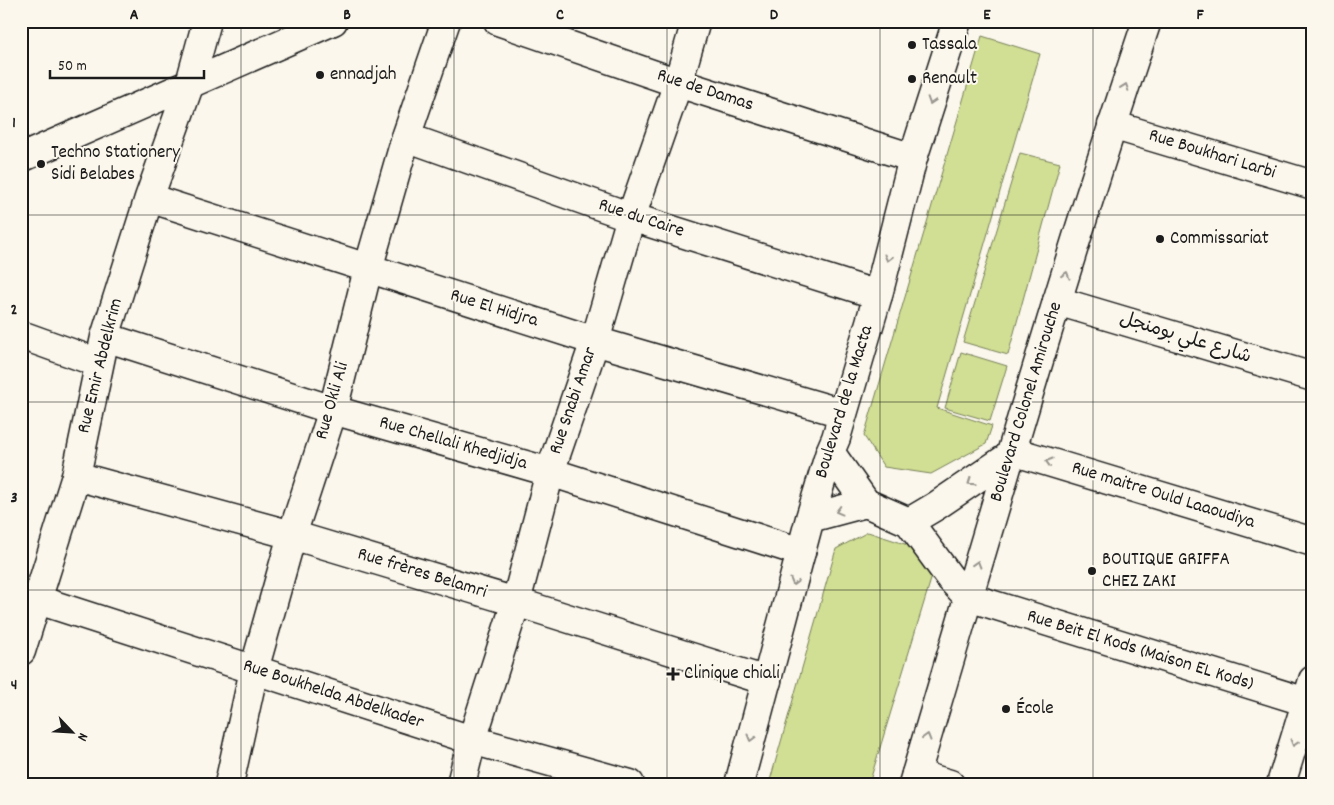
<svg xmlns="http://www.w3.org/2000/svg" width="1334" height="805" viewBox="0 0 1334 805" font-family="Dekko,'Playpen Sans Arabic',sans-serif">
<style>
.green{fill:#d0df93;stroke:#767e58}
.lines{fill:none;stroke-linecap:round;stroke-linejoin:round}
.minor-casing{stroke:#1c1c1c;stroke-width:31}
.major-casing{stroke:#1c1c1c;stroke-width:31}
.minor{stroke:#fbf7ec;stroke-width:28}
.major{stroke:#fbf7ec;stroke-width:28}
.oneway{stroke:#97948e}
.grid{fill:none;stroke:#1c1c1c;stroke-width:1;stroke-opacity:0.55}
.poi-dot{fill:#1c1c1c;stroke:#fbf7ec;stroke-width:2}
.labels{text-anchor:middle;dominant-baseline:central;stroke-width:4;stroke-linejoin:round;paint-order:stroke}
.poi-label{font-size:19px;fill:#1c1c1c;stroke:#fbf7ec;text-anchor:start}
.street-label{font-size:19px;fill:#1c1c1c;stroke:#fbf7ec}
.neatline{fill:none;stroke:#1c1c1c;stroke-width:2}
.grid-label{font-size:16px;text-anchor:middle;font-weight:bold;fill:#1c1c1c}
</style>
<rect width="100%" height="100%" fill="#fbf7ec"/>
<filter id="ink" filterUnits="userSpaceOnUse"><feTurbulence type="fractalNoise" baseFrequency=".02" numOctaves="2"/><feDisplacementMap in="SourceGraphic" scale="10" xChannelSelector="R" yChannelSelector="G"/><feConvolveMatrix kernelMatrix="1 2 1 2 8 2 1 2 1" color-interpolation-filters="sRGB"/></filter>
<g filter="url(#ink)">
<!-- green -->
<path class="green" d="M982,36L1040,54L937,408L992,426L986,444L931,474L884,467L864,436Z
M1020,153L1060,163L1008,355L963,342Z
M961,352L1007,366L990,421L945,408Z
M868,532L914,547L932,576L869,784H769L836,549Z"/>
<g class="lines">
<defs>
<path id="minor" d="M498,21L678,83L913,158
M1112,125L1313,185
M406,137L631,217L878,295
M149,198L595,341L842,413
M1057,301L1313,377
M21,335L99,363
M105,337L333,410L550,472L801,552
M1012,451L1313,542
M76,476L292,535L516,602L767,681
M968,597L1313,704
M38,600L472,740L630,784
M21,651L76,476L105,337L149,198L190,83L207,21
M916,774L950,784
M229,784L254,670L292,535L333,410L368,269L406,137L446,21
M461,784L472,740L516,602L550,472L595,341L631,217L678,83L696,21
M1281,784L1313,680"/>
<path id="major" d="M21,158L333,21
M830,452L866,503L909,522L950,578L968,597
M810,518L866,503
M909,522L936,506L1011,455
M739,784L810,518L830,452L836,438L878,295L913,158L957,21
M913,784C989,529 1062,273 1147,21"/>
</defs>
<!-- minor casing -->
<use href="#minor" class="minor-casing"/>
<!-- major casing -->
<use href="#major" class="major-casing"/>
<!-- minor -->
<use href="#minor" class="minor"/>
<!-- major -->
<use href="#major" class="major"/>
</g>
<!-- one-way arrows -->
<defs><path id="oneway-chevron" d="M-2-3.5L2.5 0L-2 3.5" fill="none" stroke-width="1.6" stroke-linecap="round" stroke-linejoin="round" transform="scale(1.25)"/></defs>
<g class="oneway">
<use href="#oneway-chevron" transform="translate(1125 87) rotate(-71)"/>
<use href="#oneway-chevron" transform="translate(931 101) rotate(108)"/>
<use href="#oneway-chevron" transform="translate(888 258) rotate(105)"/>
<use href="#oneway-chevron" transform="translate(1066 275) rotate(-73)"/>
<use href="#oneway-chevron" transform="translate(1049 462) rotate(-163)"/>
<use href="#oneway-chevron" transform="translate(971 482) rotate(145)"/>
<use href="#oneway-chevron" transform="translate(839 511) rotate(165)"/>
<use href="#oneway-chevron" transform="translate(977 564) rotate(-73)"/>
<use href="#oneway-chevron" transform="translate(794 582) rotate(105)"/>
<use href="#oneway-chevron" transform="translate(927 737) rotate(-74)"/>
<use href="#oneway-chevron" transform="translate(751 738) rotate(105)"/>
<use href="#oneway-chevron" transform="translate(1294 743) rotate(107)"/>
</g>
</g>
<!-- grid -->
<path class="grid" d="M241,21V784M454,21V784M667,21V784M880,21V784M1093,21V784M21,215H1313M21,402H1313M21,590H1313"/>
<!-- markers -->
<g class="poi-dot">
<circle cx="912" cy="45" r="5"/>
<circle cx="320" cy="75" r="5"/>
<circle cx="912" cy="79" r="5"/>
<circle cx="41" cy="164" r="5"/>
<circle cx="1160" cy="239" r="5"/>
<circle cx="1092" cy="571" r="5"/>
<path d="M670.5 666.5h5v5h5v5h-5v5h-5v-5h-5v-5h5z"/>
<circle cx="1006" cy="709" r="5"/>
</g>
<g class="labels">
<!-- poi labels -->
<g class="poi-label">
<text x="922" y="45">Tassala</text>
<text x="330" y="75">ennadjah</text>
<text x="922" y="79">Renault</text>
<text x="51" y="153">Techno Stationery<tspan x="51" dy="22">Sidi Belabes</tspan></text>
<text x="1170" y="239">Commissariat</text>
<text x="1102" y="560">BOUTIQUE GRIFFA<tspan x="1102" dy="22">CHEZ ZAKI</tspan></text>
<text x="684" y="674">Clinique chiali</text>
<text x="1016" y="709">École</text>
</g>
<!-- street labels -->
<g class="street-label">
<text transform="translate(705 91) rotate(18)">Rue de Damas</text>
<text transform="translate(1212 155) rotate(17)">Rue Boukhari Larbi</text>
<text transform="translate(641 219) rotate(18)">Rue du Caire</text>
<text transform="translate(494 309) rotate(17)">Rue El Hidjra</text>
<text transform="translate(1185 339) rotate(17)">شارع علي بومنجل</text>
<text transform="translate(101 366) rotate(-76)">Rue Emir Abdelkrim</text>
<text transform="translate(333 401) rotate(-74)">Rue Okli Ali</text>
<text transform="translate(574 401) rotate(-71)">Rue Snabi Amar</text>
<text transform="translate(845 402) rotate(-73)">Boulevard de la Macta</text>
<text transform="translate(1027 402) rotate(-73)">Boulevard Colonel Amirouche</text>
<text transform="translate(453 444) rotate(16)">Rue Chellali Khedjidja</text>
<text transform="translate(1163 496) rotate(17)">Rue maitre Ould Laaoudiya</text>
<text transform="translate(422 574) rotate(17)">Rue frères Belamri</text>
<text transform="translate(1140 651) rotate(17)">Rue Beit El Kods (Maison EL Kods)</text>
<text transform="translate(333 695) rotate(18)">Rue Boukhelda Abdelkader</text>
</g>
</g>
<!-- margin -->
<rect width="1334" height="805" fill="none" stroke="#fbf7ec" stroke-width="55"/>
<!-- north arrow -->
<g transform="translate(72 732) rotate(115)" stroke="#fbf7ec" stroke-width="4" paint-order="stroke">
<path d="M0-4L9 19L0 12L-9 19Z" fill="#1c1c1c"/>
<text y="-8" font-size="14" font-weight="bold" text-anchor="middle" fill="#1c1c1c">N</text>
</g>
<!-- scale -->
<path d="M50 70v8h154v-8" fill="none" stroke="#1c1c1c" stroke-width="2.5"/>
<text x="58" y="70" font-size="15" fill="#1c1c1c" stroke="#fbf7ec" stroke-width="4" paint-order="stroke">50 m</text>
<rect x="28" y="28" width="1278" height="750" class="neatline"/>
<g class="grid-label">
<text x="134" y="19">A</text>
<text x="347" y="19">B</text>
<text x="560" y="19">C</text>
<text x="774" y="19">D</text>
<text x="987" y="19">E</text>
<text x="1200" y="19">F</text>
<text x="14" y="127">1</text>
<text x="14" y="314">2</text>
<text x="14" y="502">3</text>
<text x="14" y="689">4</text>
</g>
</svg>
